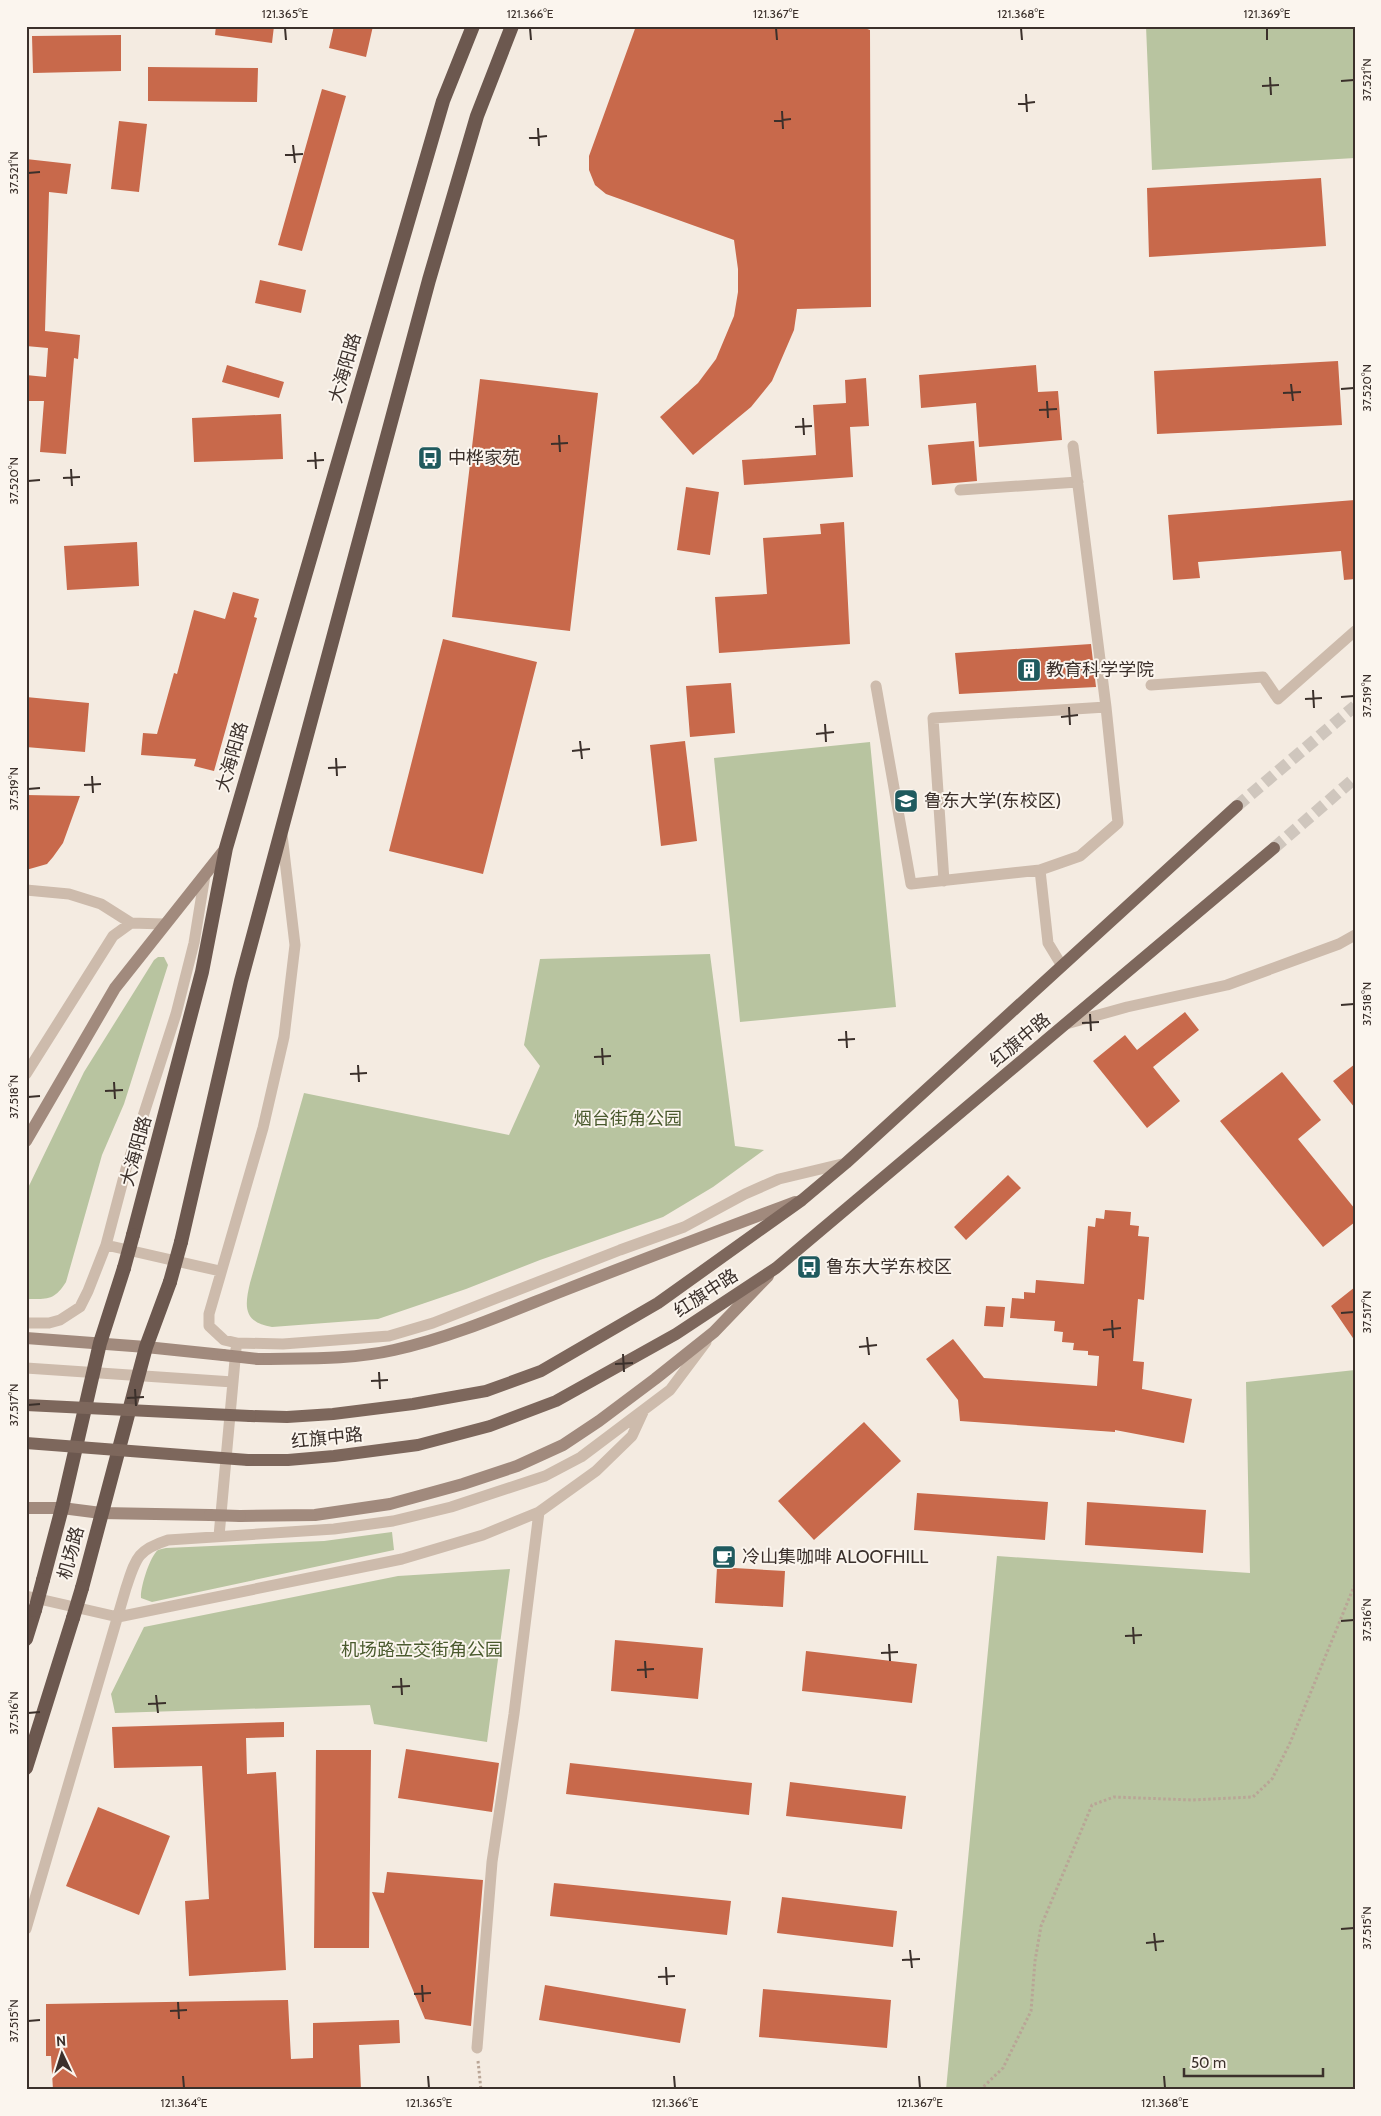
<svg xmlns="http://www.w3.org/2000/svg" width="1381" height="2116" viewBox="0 0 1381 2116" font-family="Cabin,'Noto Sans SC',sans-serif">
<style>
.green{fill:#b8c4a0}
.building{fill:#c8694b}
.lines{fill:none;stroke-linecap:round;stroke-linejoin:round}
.primary-tunnel{stroke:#cfc6bd;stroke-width:12;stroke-dasharray:12 6;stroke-linecap:butt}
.path{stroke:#b9a596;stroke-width:3;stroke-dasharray:2.5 2.5;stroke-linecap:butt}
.service{stroke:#cdbbac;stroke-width:11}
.secondary{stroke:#a18a7d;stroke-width:12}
.primary{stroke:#7d675c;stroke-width:12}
.trunk{stroke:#6c584f;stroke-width:14}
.secondary-bridge{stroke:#a18a7d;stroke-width:12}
.primary-bridge{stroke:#7d675c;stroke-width:12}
.trunk-bridge{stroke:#6c584f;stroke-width:14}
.ticks{fill:none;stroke:#3b302b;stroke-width:2}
.labels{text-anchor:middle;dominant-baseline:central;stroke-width:4;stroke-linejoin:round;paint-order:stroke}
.street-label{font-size:18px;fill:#3b302b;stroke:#fbf5ee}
.poi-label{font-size:18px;fill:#3b302b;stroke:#fbf5ee;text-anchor:start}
.park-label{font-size:18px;fill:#4a5a2e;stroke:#fbf5ee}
.neatline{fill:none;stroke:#3b302b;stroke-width:2}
.ticks-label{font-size:12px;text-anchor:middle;fill:#3b302b}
</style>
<rect width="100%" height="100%" fill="#f4ebe1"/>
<!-- green -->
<path class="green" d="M1146,26H1355V158L1152,170Z
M870,742L896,1007L740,1022L714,758Z
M710,954L735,1146L764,1150L713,1187L663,1217L540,1260L466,1289L378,1319L272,1327C244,1322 244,1308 250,1283L304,1093L509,1135L540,1066L524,1045L540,959Z
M158,957H164L168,965L124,1104L102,1155L66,1282C54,1301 47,1299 26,1299V1192L84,1072L154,960Z
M1355,1370V2090H946L997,1556L1250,1573L1246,1382Z
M392,1532L394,1550L152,1602L141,1598C140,1588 150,1556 158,1550C160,1549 163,1549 166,1548L324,1541Z
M510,1569L487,1742L374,1724L370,1705L115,1713L111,1694L144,1627L398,1576Z"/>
<!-- building -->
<path class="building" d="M216,26H274L272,43L215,35Z
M334,26H373L366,57L329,48Z
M636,26H859L870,30L871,307L797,309L794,330L772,381L751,407L693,455L660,417L698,383L716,359L734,316L738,292V269L734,240L606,194L595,185L589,170V156Z
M121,35V71L33,73L32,36Z
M148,67L258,68L257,102L148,101Z
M322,89L346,96L302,251L278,245Z
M119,121L147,124L139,192L111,189Z
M26,159L71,164L67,194L49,192L45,331L80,335L78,359L74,358L66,454L40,452L44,401H26V375L46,377L48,348L26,346Z
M1321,178L1326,246L1149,257L1147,188Z
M260,280L306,290L301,313L255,303Z
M1338,361L1342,425L1157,434L1154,371Z
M227,365L284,382L279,398L222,382Z
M1036,365L1038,392L1058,391L1062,440L979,447L976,403L921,408L919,375Z
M866,378L869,426L850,427L853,477L744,485L742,460L816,455L813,405L846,403L845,380Z
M480,379L598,393L570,631L452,617Z
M281,414L283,459L194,462L192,418Z
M974,441L977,481L932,485L928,445Z
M686,487L719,492L710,555L677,550Z
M1355,500V579L1344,580L1341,551L1198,562L1200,578L1173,580L1168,515Z
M844,522L850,644L719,653L715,597L767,594L763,538L821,534L820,524Z
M137,542L139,586L67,590L64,546Z
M233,592L259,599L254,617L257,618L214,771L194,766L196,759L141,755L143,733L157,734L174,673L177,674L194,610L225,619Z
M443,639L537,662L483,874L389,851Z
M1091,644L1096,687L959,694L955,653Z
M731,683L735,733L690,737L686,686Z
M26,697L89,703L85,752L26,747Z
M685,741L697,841L661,846L650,745Z
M26,795L80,796L63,843L53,857L47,864L26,870Z
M1185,1012L1199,1030L1153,1067L1180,1101L1147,1128L1093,1061L1125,1035L1137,1050Z
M1355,1064V1108L1333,1081Z
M1282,1072L1321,1120L1298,1139L1355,1209V1222L1323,1247L1220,1121Z
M1008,1175L1021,1188L966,1240L954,1227Z
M1105,1210L1131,1212L1130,1225L1139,1226L1138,1236L1149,1237L1144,1300L1138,1299L1133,1361L1144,1362L1142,1389L1192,1399L1184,1443L1115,1430V1432L960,1421L958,1400L926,1359L953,1339L984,1378L1097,1386L1099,1356L1088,1355V1351L1073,1350L1074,1343L1062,1342L1063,1332L1054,1331L1055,1321L1010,1318L1012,1298L1024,1299V1292L1035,1293L1036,1280L1084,1284L1088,1226L1095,1227L1096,1218L1104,1219Z
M1355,1287V1341L1331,1306Z
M986,1306L1005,1307L1003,1327L984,1326Z
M864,1422L901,1461L814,1540L778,1501Z
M917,1493L1048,1502L1045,1540L914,1530Z
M1087,1502L1206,1510L1203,1553L1085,1545Z
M717,1567L785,1571L783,1607L715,1603Z
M615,1640L703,1648L698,1699L611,1691Z
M806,1651L917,1664L912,1703L802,1691Z
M284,1722V1737L246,1738L247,1774L276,1772L286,1970L189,1976L185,1901L209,1899L202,1766L114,1768L112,1727Z
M406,1749L499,1763L492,1812L398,1798Z
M316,1750H371L369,1948H314Z
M570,1763L752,1783L749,1815L566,1794Z
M790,1782L906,1796L902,1829L786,1816Z
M98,1807L170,1836L139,1915L66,1886Z
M387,1872L483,1880L471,2026L425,2019L372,1892L384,1893Z
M554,1883L731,1901L727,1935L550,1916Z
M782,1897L897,1911L893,1947L777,1933Z
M545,1985L686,2009L680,2043L539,2020Z
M763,1989L891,2000L887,2048L759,2037Z
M288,2000L291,2059L313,2058V2023L399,2020L400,2043L359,2045L361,2090H53L51,2056H46V2004Z"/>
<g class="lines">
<!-- primary-tunnel -->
<path class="primary-tunnel" d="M1237,806L1355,706
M1274,848L1355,778"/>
<!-- path -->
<path class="path" d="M478,2061L481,2090
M980,2090L1003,2068L1031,2011L1035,1961L1041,1926L1092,1805L1114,1797L1192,1800L1253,1797L1272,1779L1290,1743L1355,1584"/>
<!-- service -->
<path class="service" d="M960,490L1078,482
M1151,685L1263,677L1278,699L1355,631
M876,686L911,884L1040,870L1048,943L1062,966
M282,835L295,945L284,1037L263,1128L209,1314V1326L224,1340L237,1343L283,1344L389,1336L433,1323L620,1250L684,1227L745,1194L779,1179L846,1163
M1040,870L1080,856L1118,823L1106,707L1073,446
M944,881L933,718L1106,707
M26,890L69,894L101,904L131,923
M1066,1024L1127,1007L1227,985L1339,944L1355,935
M26,1074L113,936L131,923L164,924
M106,1245L220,1271
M26,1323H49L60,1320L80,1307L88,1291L106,1245L126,1169L176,1014L194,943L205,875
M26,1368L233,1382
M219,1536L236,1349
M26,1596L118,1617L402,1559L483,1535L539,1512
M26,1929L126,1588C136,1558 137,1550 168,1540L334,1529L393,1521L451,1507L545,1476L581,1457L670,1390L706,1342
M477,2048L492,1862L514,1714L539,1512L596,1471L632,1436L644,1410"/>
<!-- secondary -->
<path class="secondary" d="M26,1141L115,988L226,848
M26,1338L146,1347L223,1355
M258,1359C303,1358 350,1360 394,1350C453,1337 509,1312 565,1290C641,1260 718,1231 795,1202
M26,1508H62L101,1513L210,1515
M240,1516L315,1515L390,1504L463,1484L517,1466L563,1445L599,1421L655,1379L714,1332L768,1276"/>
<!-- primary -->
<path class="primary" d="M250,1416L287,1417L333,1414L413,1404L486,1391L541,1371L658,1303L802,1200L846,1163L1237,806
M248,1460H288L334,1456L418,1445L490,1426L556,1401L676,1334L776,1268L1274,848"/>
<!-- trunk -->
<path class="trunk" d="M133,1235L202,972L226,848L443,101L473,26
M181,1242L241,981L429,280L477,116L512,26
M43,1580L62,1508L100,1343L124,1268
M82,1588L146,1347L170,1282
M26,1639L35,1610
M26,1768L73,1618"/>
<!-- secondary-bridge -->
<path class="secondary-bridge" d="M223,1355L258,1359
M210,1515L240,1516"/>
<!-- primary-bridge -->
<path class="primary-bridge" d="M26,1405L250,1416
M26,1443L248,1460"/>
<!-- trunk-bridge -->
<path class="trunk-bridge" d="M124,1268L133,1235
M170,1282L181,1242
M35,1610L43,1580
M73,1618L82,1588"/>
</g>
<!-- ticks -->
<path class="ticks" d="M285,28L286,40M530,28L531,40M776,28L777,40M1021,28L1022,40M1267,28V40M1270,77L1271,95M1341,81L1354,80M1262,86L1279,85M1026,94L1027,112M1018,104L1035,102M782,111L783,129M774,121L791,119M538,128L539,146M529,138L547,136M293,145L295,163M285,155L303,154M28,173L40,172M1291,384L1293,401M1341,389L1354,388M1283,393L1301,392M1047,401L1048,418M1039,410L1057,409M803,418L804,435M795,427L812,426M559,435L560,452M551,444L568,443M315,452L316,469M307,461L324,460M71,469L72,486M63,478L80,477M28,481L40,480M1313,690L1314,708M1341,697L1354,696M1305,699L1322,698M1069,707L1070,725M1061,717L1078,715M825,724L826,742M816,734L834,732M580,741L582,759M572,751L590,749M336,758L337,776M328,768L346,767M92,776L93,793M84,785L101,784M28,789L40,788M1341,1005L1354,1004M1090,1014L1091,1031M1082,1023L1099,1022M846,1031L847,1048M838,1040L855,1039M602,1048L603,1065M594,1057L611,1056M358,1065L359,1082M350,1074L367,1073M114,1082L115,1099M105,1091L123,1090M28,1097L40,1096M1341,1313L1354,1312M1112,1320L1113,1338M1103,1330L1121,1328M867,1337L869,1355M859,1347L877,1345M623,1354L624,1372M615,1364L633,1363M379,1372L380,1389M371,1381L388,1380M135,1389L136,1406M127,1398L144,1397M28,1405L40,1404M1341,1621L1354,1620M1133,1627L1134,1644M1125,1636L1142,1635M889,1644L890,1661M881,1653L898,1652M645,1661L646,1678M637,1670L654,1669M401,1678L402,1695M392,1687L410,1686M156,1695L158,1713M148,1704L166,1703M28,1713L40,1712M1341,1929L1354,1928M1154,1933L1156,1951M1146,1943L1164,1941M910,1950L912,1968M902,1960L920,1959M666,1967L667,1985M658,1977L675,1976M422,1985L423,2002M414,1994L431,1993M178,2002L179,2019M170,2011L187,2010M28,2021L40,2020M183,2076L184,2088M428,2076L429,2088M674,2076L675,2088M919,2076L920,2088M1164,2076L1165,2088"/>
<!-- icons -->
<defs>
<symbol id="bus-square" viewBox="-11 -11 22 22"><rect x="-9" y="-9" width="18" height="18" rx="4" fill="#1f5a5e" stroke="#fbf5ee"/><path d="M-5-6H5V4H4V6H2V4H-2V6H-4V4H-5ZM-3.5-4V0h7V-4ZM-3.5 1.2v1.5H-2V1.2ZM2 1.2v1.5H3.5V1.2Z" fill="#fff"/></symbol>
<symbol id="building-square" viewBox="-11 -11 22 22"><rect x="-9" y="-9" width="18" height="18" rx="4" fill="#1f5a5e" stroke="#fbf5ee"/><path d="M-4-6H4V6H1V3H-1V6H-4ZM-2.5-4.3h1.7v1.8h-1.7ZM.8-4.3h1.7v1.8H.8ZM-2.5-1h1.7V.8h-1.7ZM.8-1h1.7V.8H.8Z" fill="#fff"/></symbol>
<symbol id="university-square" viewBox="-11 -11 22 22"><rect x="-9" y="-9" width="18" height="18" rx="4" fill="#1f5a5e" stroke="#fbf5ee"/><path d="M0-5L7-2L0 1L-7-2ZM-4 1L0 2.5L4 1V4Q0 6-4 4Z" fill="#fff"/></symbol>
<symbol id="cafe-square" viewBox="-11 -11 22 22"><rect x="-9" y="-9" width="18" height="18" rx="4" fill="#1f5a5e" stroke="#fbf5ee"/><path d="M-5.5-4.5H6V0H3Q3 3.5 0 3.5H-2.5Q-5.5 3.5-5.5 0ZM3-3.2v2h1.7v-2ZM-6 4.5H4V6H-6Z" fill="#fff"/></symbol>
</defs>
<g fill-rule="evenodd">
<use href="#bus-square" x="416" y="444" width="28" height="28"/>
<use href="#building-square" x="1015" y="656" width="28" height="28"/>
<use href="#university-square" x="892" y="787" width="28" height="28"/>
<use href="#bus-square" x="795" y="1253" width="28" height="28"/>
<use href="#cafe-square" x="710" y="1543" width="28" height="28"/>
</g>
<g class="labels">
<!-- street labels -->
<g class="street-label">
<text transform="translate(345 368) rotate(-74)">大海阳路</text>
<text transform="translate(232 757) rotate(-74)">大海阳路</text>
<text transform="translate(1020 1040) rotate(-40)">红旗中路</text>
<text transform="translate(136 1151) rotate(-75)">大海阳路</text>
<text transform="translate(706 1293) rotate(-33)">红旗中路</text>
<text transform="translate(327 1438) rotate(-6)">红旗中路</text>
<text transform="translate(71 1553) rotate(-75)">机场路</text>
</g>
<!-- poi labels -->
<g class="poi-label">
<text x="448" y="458">中桦家苑</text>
<text x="1046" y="670">教育科学学院</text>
<text x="924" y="801">鲁东大学(东校区)</text>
<text x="826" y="1267">鲁东大学东校区</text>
<text x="742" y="1557">冷山集咖啡 ALOOFHILL</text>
</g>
<!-- park labels -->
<g class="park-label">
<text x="628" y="1119">烟台街角公园</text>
<text x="422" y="1650">机场路立交街角公园</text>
</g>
</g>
<!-- border -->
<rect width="1381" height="2116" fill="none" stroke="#fbf5ee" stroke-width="55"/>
<!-- north arrow -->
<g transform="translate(62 2054) rotate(356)" stroke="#fbf5ee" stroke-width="4" paint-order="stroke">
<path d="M0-4L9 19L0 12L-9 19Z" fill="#3b302b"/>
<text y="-8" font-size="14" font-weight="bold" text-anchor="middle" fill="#3b302b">N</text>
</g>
<!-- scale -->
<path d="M1184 2068v8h139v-8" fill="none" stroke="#3b302b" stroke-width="2.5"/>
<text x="1191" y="2068" font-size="15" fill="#3b302b" stroke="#fbf5ee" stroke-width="4" paint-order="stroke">50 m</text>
<rect x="28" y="28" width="1326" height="2060" class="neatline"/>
<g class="ticks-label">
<text x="285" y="18">121.365°E</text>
<text x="530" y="18">121.366°E</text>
<text x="776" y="18">121.367°E</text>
<text x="1021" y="18">121.368°E</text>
<text x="1267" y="18">121.369°E</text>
<text transform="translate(1367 80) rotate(-90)" y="4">37.521°N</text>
<text transform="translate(14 173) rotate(-90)" y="4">37.521°N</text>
<text transform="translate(1367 388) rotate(-90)" y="4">37.520°N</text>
<text transform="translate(14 481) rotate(-90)" y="4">37.520°N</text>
<text transform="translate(1367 696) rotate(-90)" y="4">37.519°N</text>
<text transform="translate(14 789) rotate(-90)" y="4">37.519°N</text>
<text transform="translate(1367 1004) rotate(-90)" y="4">37.518°N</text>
<text transform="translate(14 1097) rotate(-90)" y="4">37.518°N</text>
<text transform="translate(1367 1312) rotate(-90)" y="4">37.517°N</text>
<text transform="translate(14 1405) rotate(-90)" y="4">37.517°N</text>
<text transform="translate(1367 1620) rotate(-90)" y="4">37.516°N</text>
<text transform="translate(14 1713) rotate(-90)" y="4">37.516°N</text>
<text transform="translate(1367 1928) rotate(-90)" y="4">37.515°N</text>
<text transform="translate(14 2021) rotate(-90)" y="4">37.515°N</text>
<text x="184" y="2107">121.364°E</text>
<text x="429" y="2107">121.365°E</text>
<text x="675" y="2107">121.366°E</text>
<text x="920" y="2107">121.367°E</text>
<text x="1165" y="2107">121.368°E</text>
</g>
</svg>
